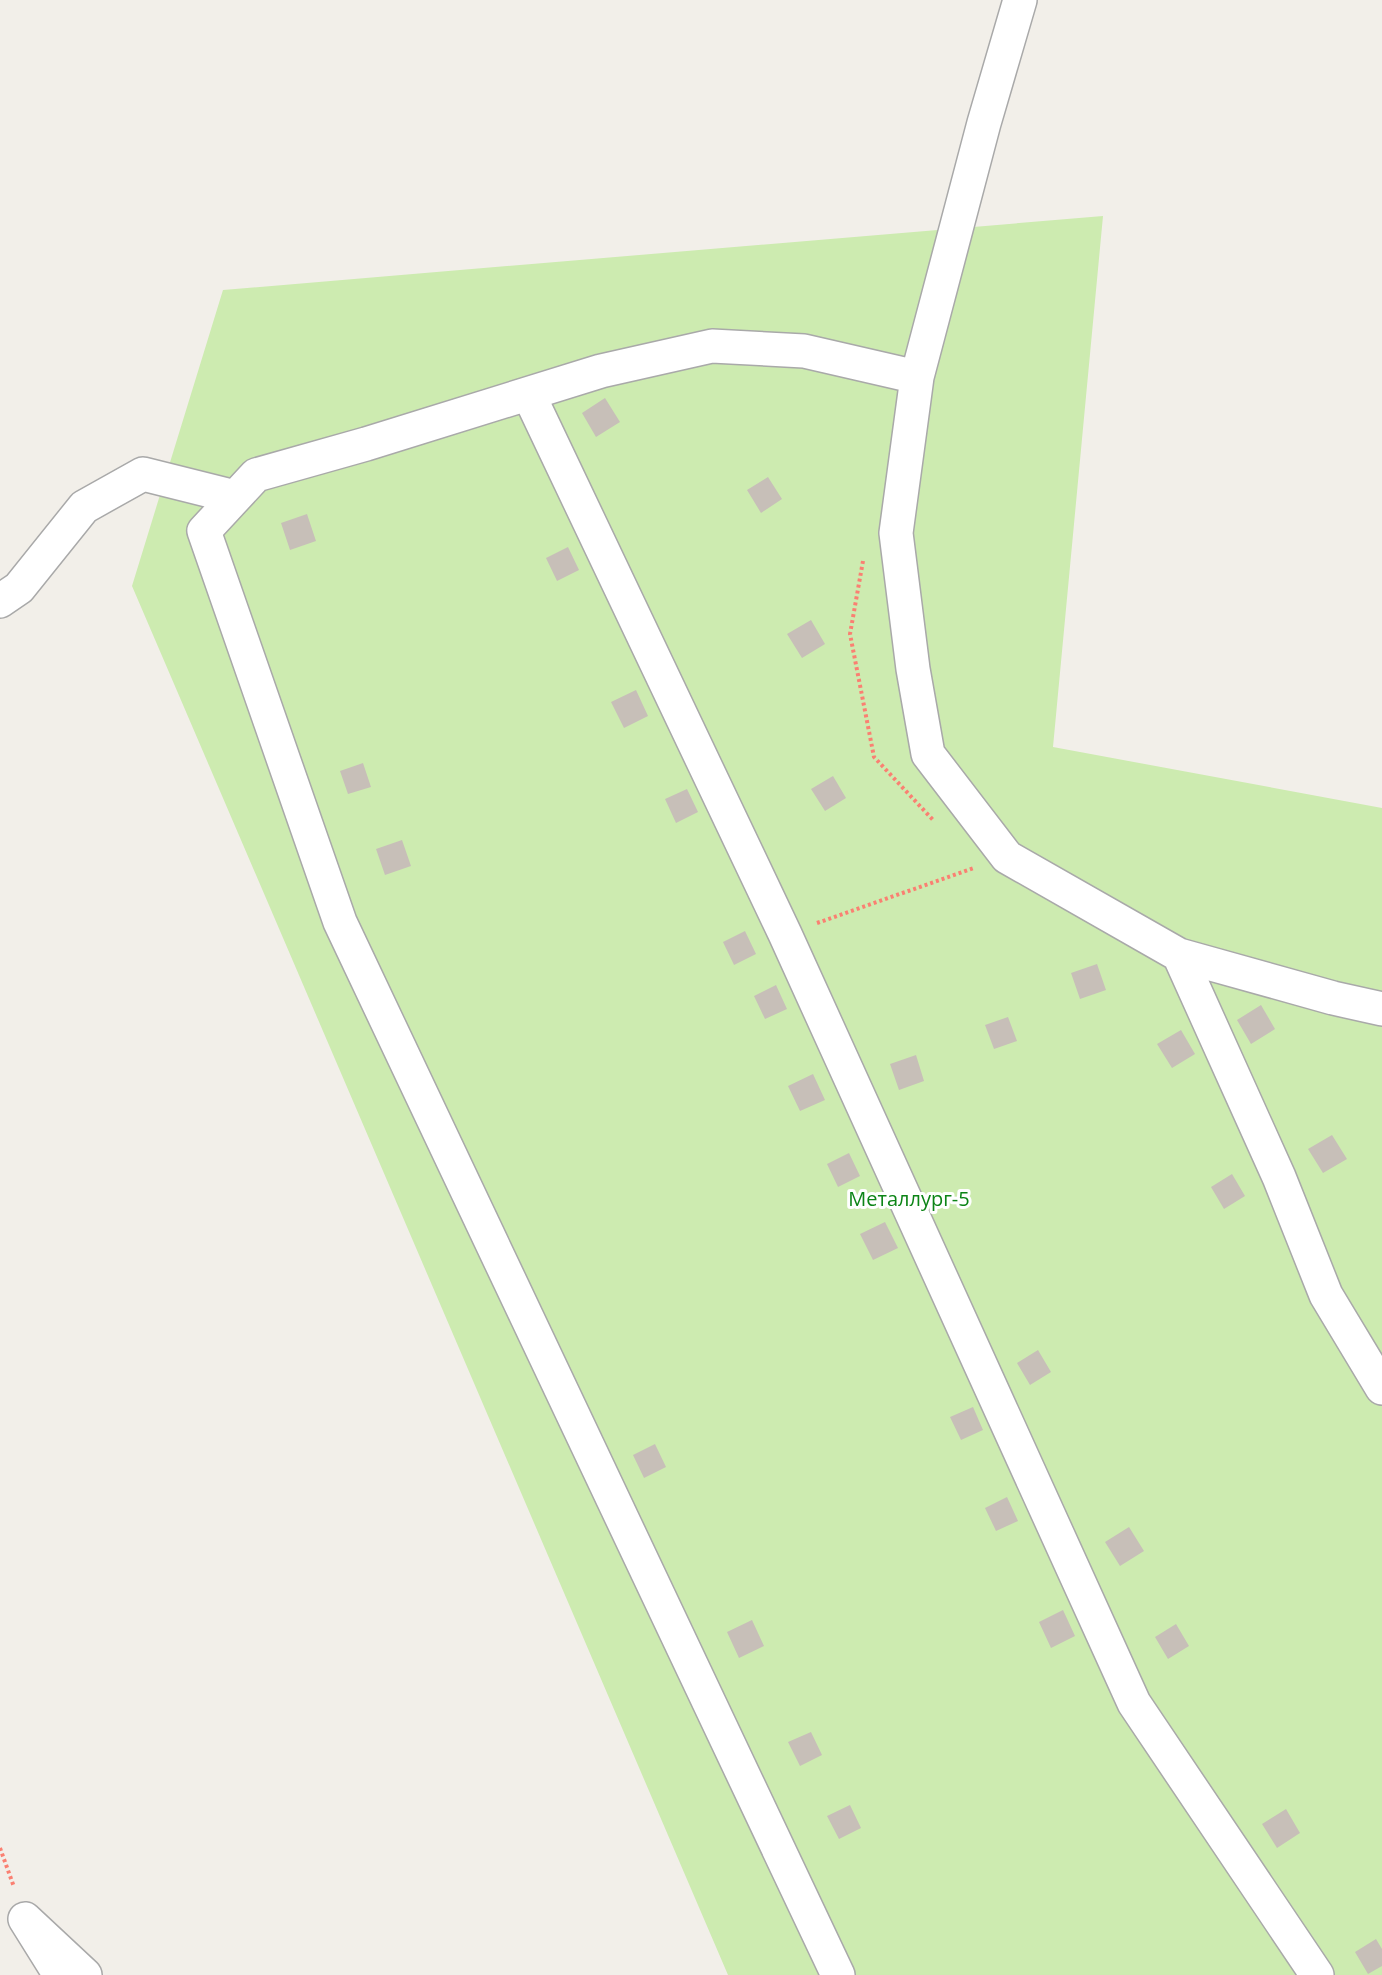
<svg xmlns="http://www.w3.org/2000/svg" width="1382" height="1975" viewBox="0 0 1382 1975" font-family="'Open Sans',sans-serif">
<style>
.grass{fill:#cdebb0}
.building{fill:#c7bfb8}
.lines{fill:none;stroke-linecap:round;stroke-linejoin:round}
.minor-casing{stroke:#a9a9a9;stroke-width:36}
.path{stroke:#fa8072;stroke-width:4;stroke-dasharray:3 3;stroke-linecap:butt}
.minor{stroke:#fff;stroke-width:33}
.labels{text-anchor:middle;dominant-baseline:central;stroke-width:6;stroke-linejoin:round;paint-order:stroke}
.park-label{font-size:20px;fill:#0c8416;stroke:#fff}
</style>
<rect width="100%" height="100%" fill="#f2efe9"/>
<!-- grass -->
<path class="grass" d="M1103,216L1053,747L1382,808V1975H728L132,586L223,290Z"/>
<!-- building -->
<path class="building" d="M605,398L620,422L596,437L582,413Z
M768,477L782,499L761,513L747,490Z
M307,514L316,541L290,550L281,523Z
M568,547L579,570L557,581L546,558Z
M811,620L825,644L802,658L787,634Z
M636,690L648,716L624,728L611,702Z
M363,763L371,787L348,794L340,771Z
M833,776L846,798L825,811L811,789Z
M687,789L698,812L676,823L665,799Z
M402,840L411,866L385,875L376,849Z
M745,931L756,954L734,965L723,942Z
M1097,964L1106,990L1080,999L1071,973Z
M776,985L787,1009L765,1019L754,996Z
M1261,1005L1275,1029L1251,1044L1237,1020Z
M1008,1017L1017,1041L994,1049L985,1025Z
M1181,1030L1195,1054L1172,1068L1157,1044Z
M916,1055L924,1081L899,1090L890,1064Z
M813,1074L825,1100L800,1111L788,1086Z
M1332,1135L1347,1159L1323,1173L1308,1149Z
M849,1153L860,1176L838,1187L827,1164Z
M1232,1174L1245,1196L1224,1209L1211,1187Z
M885,1222L898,1248L873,1260L860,1234Z
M1038,1350L1051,1372L1030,1385L1017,1363Z
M973,1407L983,1430L961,1440L950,1417Z
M655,1444L666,1467L644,1478L633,1455Z
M1007,1497L1018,1521L996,1531L985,1508Z
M1129,1527L1144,1551L1120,1566L1105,1542Z
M1063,1610L1075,1636L1051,1648L1039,1622Z
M752,1620L764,1646L739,1658L727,1632Z
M1176,1624L1189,1646L1168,1659L1155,1637Z
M811,1732L822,1755L800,1766L788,1742Z
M850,1805L861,1828L839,1839L827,1816Z
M1286,1809L1300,1833L1277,1848L1262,1824Z
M1376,1939L1382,1949V1966L1368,1974L1355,1952Z"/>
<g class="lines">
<defs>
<path id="minor" d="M1020,0L984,123L917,377L896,533L913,669L928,754L1007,857L1179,955L1333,998L1382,1009
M529,395L785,934L1134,1703L1317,1975
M0,601L19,588L84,507L143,474L235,497
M1179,955L1279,1177L1326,1295L1382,1388
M60,1975L25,1919L85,1975
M838,1975L340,922L204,531L256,475L366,444L601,371L712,346L804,351L917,377"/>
</defs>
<!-- minor casing -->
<use href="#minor" class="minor-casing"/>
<!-- path -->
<path class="path" d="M863,561L850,634L874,757L934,821
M817,923L974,868
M0,1848L14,1887"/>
<!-- minor -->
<use href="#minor" class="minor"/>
</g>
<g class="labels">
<!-- park labels -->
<g class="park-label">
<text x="909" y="1198">Металлург-5</text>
</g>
</g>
</svg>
